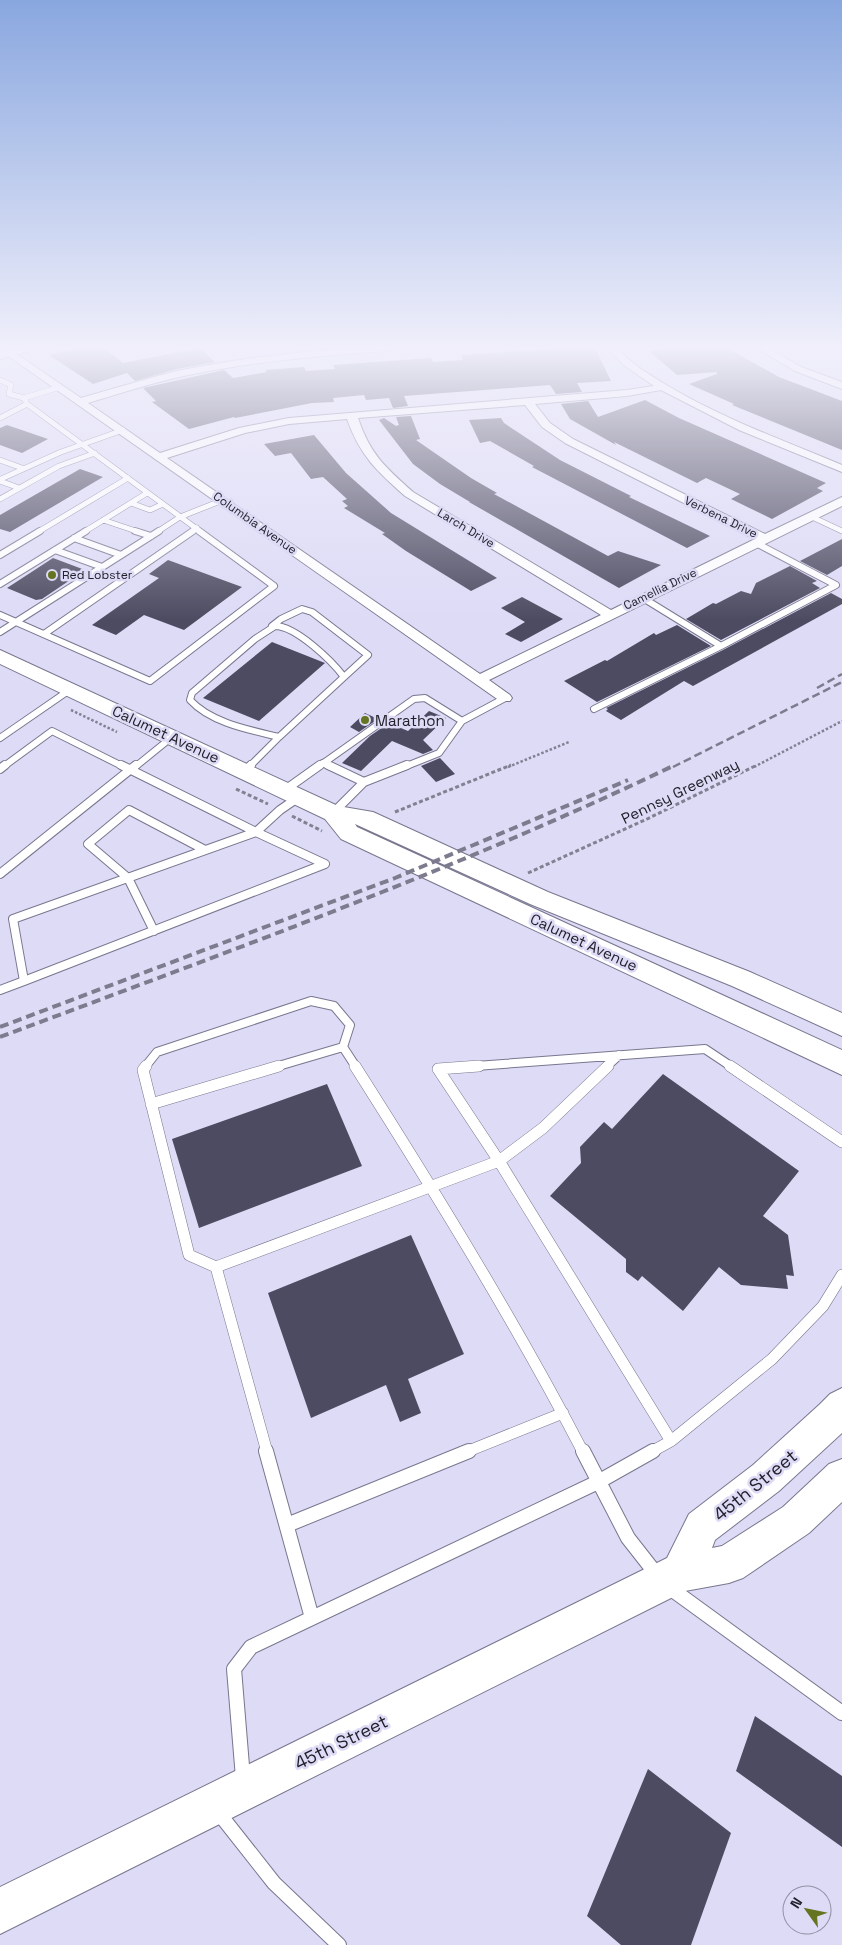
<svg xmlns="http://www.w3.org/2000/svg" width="842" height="1945" viewBox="0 0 842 1945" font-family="'Space Grotesk',sans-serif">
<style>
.building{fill:#4d4b61}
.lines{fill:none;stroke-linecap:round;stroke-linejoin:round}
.lane-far4-casing{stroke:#78778f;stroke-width:6}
.lane-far3-casing{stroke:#78778f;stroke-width:8}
.lane-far2-casing{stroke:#78778f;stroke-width:10}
.lane-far1-casing{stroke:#78778f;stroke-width:12}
.lane-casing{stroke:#78778f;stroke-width:16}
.street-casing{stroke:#78778f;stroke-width:2}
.secondary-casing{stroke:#78778f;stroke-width:2}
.path-far1{stroke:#828193;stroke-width:2.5;stroke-dasharray:2.5 2;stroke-linecap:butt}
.path{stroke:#828193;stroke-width:3;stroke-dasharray:4 2.5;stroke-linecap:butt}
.lane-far4{stroke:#fff;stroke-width:5}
.lane-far3{stroke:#fff;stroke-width:6}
.lane-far2{stroke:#fff;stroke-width:8}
.lane-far1{stroke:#fff;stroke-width:11}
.lane{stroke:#fff;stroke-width:14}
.street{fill:#fff;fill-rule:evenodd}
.secondary{fill:#fff;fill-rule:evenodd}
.rail-far1{stroke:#7d7c8e;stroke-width:2.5;stroke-dasharray:8 4;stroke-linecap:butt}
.rail{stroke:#7d7c8e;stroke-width:4;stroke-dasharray:9 5;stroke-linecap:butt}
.poi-dot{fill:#657421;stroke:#dddbf6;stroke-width:2}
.labels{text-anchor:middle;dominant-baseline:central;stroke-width:5;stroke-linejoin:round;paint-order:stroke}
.far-street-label{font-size:12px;fill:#22212b;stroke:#dddbf6}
.far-poi-label{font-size:12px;fill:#22212b;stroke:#dddbf6;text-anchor:start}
.poi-label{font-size:15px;fill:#22212b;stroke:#dddbf6;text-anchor:start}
.street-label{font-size:15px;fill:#22212b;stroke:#dddbf6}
.near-street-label{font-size:18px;fill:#22212b;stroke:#dddbf6}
</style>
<rect width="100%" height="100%" fill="#dddbf6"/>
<!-- building -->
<path class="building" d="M76,348H104L123,363L200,348L215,362L177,369L135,381L127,373L93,384L49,355Z
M566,348H595L611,381L577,383L582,392L556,394L550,385L404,396L408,406L393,408L389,398L366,400L364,395L333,398L334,402L312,403L235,418L234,417L189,429L152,402L156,401L143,388L224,370L233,378L267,372L265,370L304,367L306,371L335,369L333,365L431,358L433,362L463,360L461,355Z
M666,348H727L779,377L842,401V450L732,405L734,404L689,384L717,374V372L677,375L649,351Z
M645,400L679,418L826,483L817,488L823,491L772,519L731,499L740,494L706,478L697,483L614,442L616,445L570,419L561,404L588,401L598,417Z
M411,416L420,439L416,440L471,478L497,493L494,494L608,556L618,551L661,565L619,588L469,502H470L440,484L413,464L379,420L384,418L396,426L399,425L396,417Z
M501,418L504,423L560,460L631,496L629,497L710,536L687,548L532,467L534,466L490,441L480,443L469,420Z
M7,425L48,439L22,453L0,445V428Z
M314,435L346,473L391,513L497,578L471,591L406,551L382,534L385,533L344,508L348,506L342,501L347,499L323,477L311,479L291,453L275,456L264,444Z
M80,469L103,477L10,532L0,529V515Z
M842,539V566L827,575L800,561Z
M53,558L85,570L42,599L36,600L7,588Z
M168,560L242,587L184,630L144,615L116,635L92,625L159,578L149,574Z
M790,566L817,581L812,583L820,588L721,640L686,619L713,603L716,604L741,591L751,594L756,583Z
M831,593L842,599V604L693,686L684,681L621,720L606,711L608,709L606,708L723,650Z
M522,597L563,619L521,642L505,634L525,622L501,608Z
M677,625L711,646L597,702L564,681L605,660L607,661L654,633L656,635Z
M272,642L325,663L259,721L203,698Z
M429,711L446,718L423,740L433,750L423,754L392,741L361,771L342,763L370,736L389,723L408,731Z
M365,713L378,719L359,732L350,727Z
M440,758L455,774L436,782L421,766Z
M663,1074L799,1171L763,1216L788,1235L794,1276L786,1275L788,1289L741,1285L719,1267L683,1311L642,1276L638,1281L626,1272V1259L550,1196L581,1163L580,1147L604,1122L612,1129Z
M327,1084L362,1166L199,1228L172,1139Z
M411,1235L464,1354L408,1379L421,1413L400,1422L386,1385L311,1418L268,1293Z
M755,1716L842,1776V1847L736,1771Z
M648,1769L731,1833L691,1945H621L587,1916Z"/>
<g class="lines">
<defs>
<path id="lane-far4" d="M0,380L11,385L9,394L24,398L60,387
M24,398L27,404L201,532
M0,418L27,404
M0,460L22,468
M1,479L61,452L123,430
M0,481L19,488
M0,499L59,466L95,453
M131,503L150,510L163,504
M810,516L842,531
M103,520L139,532
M38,532L128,478
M84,532L147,493
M157,532L180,517L223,500
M191,532L197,528"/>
<path id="lane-far3" d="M135,531L151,536
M74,538L121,555
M55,550L102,567
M0,555L40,531
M0,584L86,531
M643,598L721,646L836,585L756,543
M0,615L150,681L274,586L199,531
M272,626L281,619L302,609L312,612L368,655L344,677
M275,626C296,626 332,661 344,677L279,737C250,730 211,723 190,700L192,693L255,639Z
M0,632L159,531
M44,634L193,531
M594,709L721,646
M0,738L71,689
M323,763L331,767
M3,767L52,731L124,767
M135,767L172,737
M249,767L279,737
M318,767L414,699L425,698L462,721
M404,767L439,753L462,721L505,698"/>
<path id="lane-far2" d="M121,765L256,832L280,810L299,797
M328,765L364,782L333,813
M0,769L5,765
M245,771L251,765
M364,782L407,765
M285,790L320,765
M256,832L325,864L24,981L13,919Z
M0,874L136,765
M154,931L128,878L88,844L129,810L205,850
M0,990L24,981
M145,1067L157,1052L311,1001L334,1006L350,1025L343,1047L356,1067
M275,1067L343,1047
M462,1067L705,1049L732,1067
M606,1067L619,1055"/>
<path id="lane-far1" d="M146,1066L143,1070L189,1255L216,1267L267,1452
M355,1066C435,1192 514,1320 583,1452
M479,1066L438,1069L499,1161L671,1441L651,1452
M730,1066L842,1142
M151,1104L279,1066
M216,1267L499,1161L543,1128L608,1066
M671,1441L772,1359L823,1306L842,1275
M466,1452L563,1413"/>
<path id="lane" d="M583,1451L628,1538L657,1575
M287,1525L469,1451
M670,1588L842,1713
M312,1618L598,1482L653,1451
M243,1778L234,1669L251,1647L312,1618L266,1451
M218,1812L274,1883L339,1945"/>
<path id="street" d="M348,348H391L386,351C317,356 247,362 179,377C148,384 118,394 88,403L160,453L239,428L289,418L627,390L654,386L625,366L607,348H617C630,363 647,373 663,383C719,417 782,440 842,465V472L739,430L661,390L627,396L535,404L550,423L573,439L765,534L842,497V506L489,680L510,695L512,698L510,701H500L4,353L6,351H12L81,398C113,389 145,379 177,371C233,359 291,353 348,348ZM525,405L542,427L565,443L755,539L611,610L413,492C385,467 370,454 358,418ZM347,419C360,456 377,471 405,496L601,615L480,674L167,458L245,433L289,424Z
M756,348H768L801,367L842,382V389L795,371Z"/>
<path id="secondary" d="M10,348H33L31,351L0,359V351Z
M0,650L338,806L373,812L548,892L750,972L842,1013V1036L732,986L530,904L355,824L357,827L842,1050V1075L341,839L325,819L0,664Z
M842,1388V1433L779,1491L715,1540L712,1548L722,1546L783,1507L829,1464L842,1459V1502L809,1533L743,1578L729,1583L685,1591L0,1934V1887L667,1558L689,1514L753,1465L819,1405L830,1394Z"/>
</defs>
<!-- lane-far4 casing -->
<use href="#lane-far4" class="lane-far4-casing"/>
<!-- lane-far3 casing -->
<use href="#lane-far3" class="lane-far3-casing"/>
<!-- lane-far2 casing -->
<use href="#lane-far2" class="lane-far2-casing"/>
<!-- lane-far1 casing -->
<use href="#lane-far1" class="lane-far1-casing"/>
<!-- lane casing -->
<use href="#lane" class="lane-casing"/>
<!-- street casing -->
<use href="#street" class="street-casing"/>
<!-- secondary casing -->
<use href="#secondary" class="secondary-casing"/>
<!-- path-far1 -->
<path class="path-far1" d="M71,710L117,732
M508,767L569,742
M754,767L842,721"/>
<!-- path -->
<path class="path" d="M236,789L268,804
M395,812L511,765
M292,816L322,831
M528,873L647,819L757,765"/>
<!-- lane-far4 -->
<use href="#lane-far4" class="lane-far4"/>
<!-- lane-far3 -->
<use href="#lane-far3" class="lane-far3"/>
<!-- lane-far2 -->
<use href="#lane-far2" class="lane-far2"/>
<!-- lane-far1 -->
<use href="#lane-far1" class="lane-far1"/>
<!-- lane -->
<use href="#lane" class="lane"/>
<!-- street -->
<use href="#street" class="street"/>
<!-- secondary -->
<use href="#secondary" class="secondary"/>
<!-- rail-far1 -->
<path class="rail-far1" d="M817,688L842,674
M673,767L842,682"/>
<!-- rail -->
<path class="rail" d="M0,1027L395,878L628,780
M0,1037C227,952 456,870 675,765"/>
</g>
<!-- sky -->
<linearGradient id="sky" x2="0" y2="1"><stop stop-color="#89a7df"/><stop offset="0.56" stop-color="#f0effb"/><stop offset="1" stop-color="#f0effb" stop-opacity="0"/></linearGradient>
<rect width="842" height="620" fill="url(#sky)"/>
<!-- markers -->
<g class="poi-dot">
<circle cx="52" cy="575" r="5"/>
<circle cx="365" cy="720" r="5"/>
</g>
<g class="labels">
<!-- far-street labels -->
<g class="far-street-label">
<text transform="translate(721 517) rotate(26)">Verbena Drive</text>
<text transform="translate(255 523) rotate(35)">Columbia Avenue</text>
<text transform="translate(466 528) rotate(31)">Larch Drive</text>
<text transform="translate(660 589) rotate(-26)">Camellia Drive</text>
</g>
<!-- far-poi labels -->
<g class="far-poi-label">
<text x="62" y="575">Red Lobster</text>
</g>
<!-- poi labels -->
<g class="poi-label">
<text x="375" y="720">Marathon</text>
</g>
<!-- street labels -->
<g class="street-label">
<text transform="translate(166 734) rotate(25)">Calumet Avenue</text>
<text transform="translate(680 791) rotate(-26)">Pennsy Greenway</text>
<text transform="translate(584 942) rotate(25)">Calumet Avenue</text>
</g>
<!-- near-street labels -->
<g class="near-street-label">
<text transform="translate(755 1485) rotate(-39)">45th Street</text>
<text transform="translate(341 1742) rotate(-26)">45th Street</text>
</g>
</g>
<!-- north arrow -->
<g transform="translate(807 1910) rotate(303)"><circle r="24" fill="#dddbf6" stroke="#9291a5"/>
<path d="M0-4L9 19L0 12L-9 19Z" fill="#657421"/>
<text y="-8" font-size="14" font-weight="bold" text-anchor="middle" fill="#22212b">N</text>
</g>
</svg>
